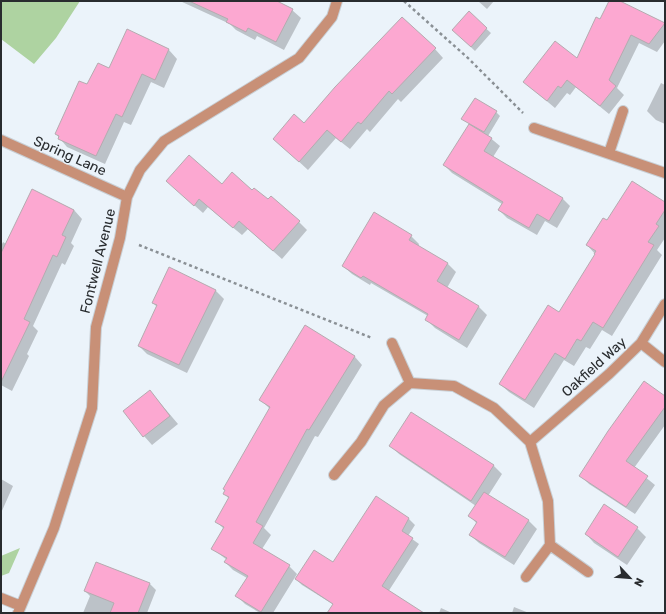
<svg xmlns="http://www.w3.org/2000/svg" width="666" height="614" viewBox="0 0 666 614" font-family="Rubik,sans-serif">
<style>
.green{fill:#aed3a1}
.shadow{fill:#0003}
.building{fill:#fca8d1;stroke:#b5abb0}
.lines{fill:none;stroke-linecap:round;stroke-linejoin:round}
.minor-casing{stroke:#c8cfd5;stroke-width:12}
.path{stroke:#8a9095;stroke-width:2.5;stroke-dasharray:3 3;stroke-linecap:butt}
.minor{stroke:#c89077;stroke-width:10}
.labels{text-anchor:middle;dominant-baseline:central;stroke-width:3;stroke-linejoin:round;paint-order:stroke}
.street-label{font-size:14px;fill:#292c2f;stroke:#ebf3fa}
</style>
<rect width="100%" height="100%" fill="#ebf3fa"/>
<!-- green -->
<path class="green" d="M1,1H80L56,38L34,64L1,39Z
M20,548L9,573L1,576V556Z"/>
<!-- shadow -->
<path class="shadow" d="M180,1H275L292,10L301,18L284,50L257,36L255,40L236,30L230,24Z
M478,1H494L487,9Z
M610,1H618L665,24V41L657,52L639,43L617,88L624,95L609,114L576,87L570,95L567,93L555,108L524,82L577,59L601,21Z
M469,13L491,33L475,51L453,30Z
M127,31L169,50L177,59L164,88L151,82L131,125L124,122L105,164L67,147L56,134L88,86L110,69Z
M435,49L443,58L401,102L398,99L370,132L367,129L350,149L336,138L308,170L283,147L304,124Z
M661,83L665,85V124L656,120L647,111Z
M496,112L500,116L488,136L500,146L493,157L562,198L570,206L557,228L545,221L537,235L507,218L499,210L502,204L452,173L444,165L470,124L463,118Z
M222,185L252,191L299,222L307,230L282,259L248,229L242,235L208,207L203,213L176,189Z
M33,190L74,210L82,219L71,243L74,246L65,265L62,263L33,326L38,331L27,354L29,356L12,391L1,385V246L3,242L6,244Z
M665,204V238L657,250L662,255L612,336L602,330L590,349L586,347L574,366L564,360L534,408L509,392L500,384L559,313L596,255L587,245L608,222Z
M411,236L419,244L418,247L448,264L456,272L447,288L478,306L487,315L467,348L435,328L426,319L428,316L371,283L370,285L352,274L343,266Z
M169,269L216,291L224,299L187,373L147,354L139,346L157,307L153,303Z
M305,326L355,357L362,365L318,437L315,436L264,528L271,535L262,549L289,566L297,574L273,613H260L245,604L237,596L247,578L233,570L225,562L227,560L213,549L224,529L217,522L229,499L224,493L270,409L261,400Z
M150,391L178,424L152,445L144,436Z
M665,397V425L634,468L655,485L635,514L589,484L581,476Z
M391,446L493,465L502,474L488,496L528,520L537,529L514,565L479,543L470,535L477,524L470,516L476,506L399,454Z
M1,479L13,486L1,513Z
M376,498L409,519L415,525L408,536L419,544L388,592L422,613H329L334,605L302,585L296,579L333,563Z
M637,528L646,537L627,565L594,543L586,534Z
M97,563L150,584L156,590L147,613H83L90,596L85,591Z
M514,607L529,613H512Z
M441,608L452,613H439Z"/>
<!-- building -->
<path class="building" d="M189,1H277L293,9L276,42L248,28L246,32L226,22L228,19Z
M609,1H620L665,23L649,44L631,35L609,80L616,86L600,106L567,80L561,88L558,86L547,101L523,82L555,41L577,58L596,17L600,19Z
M469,11L487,28L471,47L452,30Z
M402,17L436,48L392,94L389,91L361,124L358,122L341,142L327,130L299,162L273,139L294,114L304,123L335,87Z
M127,29L169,49L155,80L142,74L122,117L116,114L96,156L58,139L59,136L55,134L79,81L87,84L98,63L109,68Z
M475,98L497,111L484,132L461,119Z
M469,124L492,138L484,151L563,198L549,221L537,214L529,228L498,210L503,202L443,165Z
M189,155L222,184L232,172L252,190L254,188L268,199L271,196L300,221L273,251L239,221L233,228L199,199L194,206L166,181Z
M632,181L665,202V210L656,224L659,226L648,242L654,245L603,328L593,322L581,341L577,339L565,359L555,353L525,400L499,384L548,305L559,312L595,254H594L596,251L586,245L603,218L607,220Z
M32,189L74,210L62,235L66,237L57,257L53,255L24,319L30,322L1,382V253Z
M374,212L412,235L409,240L448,263L437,281L479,306L459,340L425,320L428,314L363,276L361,278L342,266Z
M169,267L216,290L179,365L138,346L157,305L152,303Z
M305,325L355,356L309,430L307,429L256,522L263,526L253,543L290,565L261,612L235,596L248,576L224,562L227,558L211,549L224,527L215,522L229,497L223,494L225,490L223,489L270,407L259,400Z
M644,381L665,396V407L626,461L648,476L626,507L579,476L608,431Z
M150,390L170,416L143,437L123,411Z
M411,412L494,465L471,501L389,446Z
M484,492L529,520L505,557L469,535L477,522L468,516Z
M376,496L409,518L402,531L413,538L382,586L424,613H327L333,604L295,579L314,550L333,562Z
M604,504L638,527L618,557L585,534Z
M96,562L150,583L138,613H110L114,603L84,591Z"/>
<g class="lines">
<defs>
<path id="minor" d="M534,128L665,173
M1,140L127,197
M609,153L623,111
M392,343L410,383
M641,343L665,362
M530,442L609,374L641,343L665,304
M334,475L361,442L384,405L410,383L454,386L494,408L530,442L548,501L550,545L526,577
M550,545L588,572
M1,598L21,606
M18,613L54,528L92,408L96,327L120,238L127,197L140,170L164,141L299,58L332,17L337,1"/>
</defs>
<!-- minor casing -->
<use href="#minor" class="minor-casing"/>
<!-- path -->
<path class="path" d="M404,1L469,59L523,113
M139,245L372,338"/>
<!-- minor -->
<use href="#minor" class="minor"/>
</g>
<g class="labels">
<!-- street labels -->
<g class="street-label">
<text transform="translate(70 156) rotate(24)">Spring Lane</text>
<text transform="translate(98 261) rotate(-76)">Fontwell Avenue</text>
<text transform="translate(594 367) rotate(-42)">Oakfield Way</text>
</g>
</g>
<!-- border -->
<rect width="666" height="614" fill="none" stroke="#292c2f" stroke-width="4"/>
<!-- north arrow -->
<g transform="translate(630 578) rotate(116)" stroke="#ebf3fa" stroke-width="3" paint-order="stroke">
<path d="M0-3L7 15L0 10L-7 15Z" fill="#292c2f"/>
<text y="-6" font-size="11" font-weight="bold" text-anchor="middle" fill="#292c2f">N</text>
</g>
</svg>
